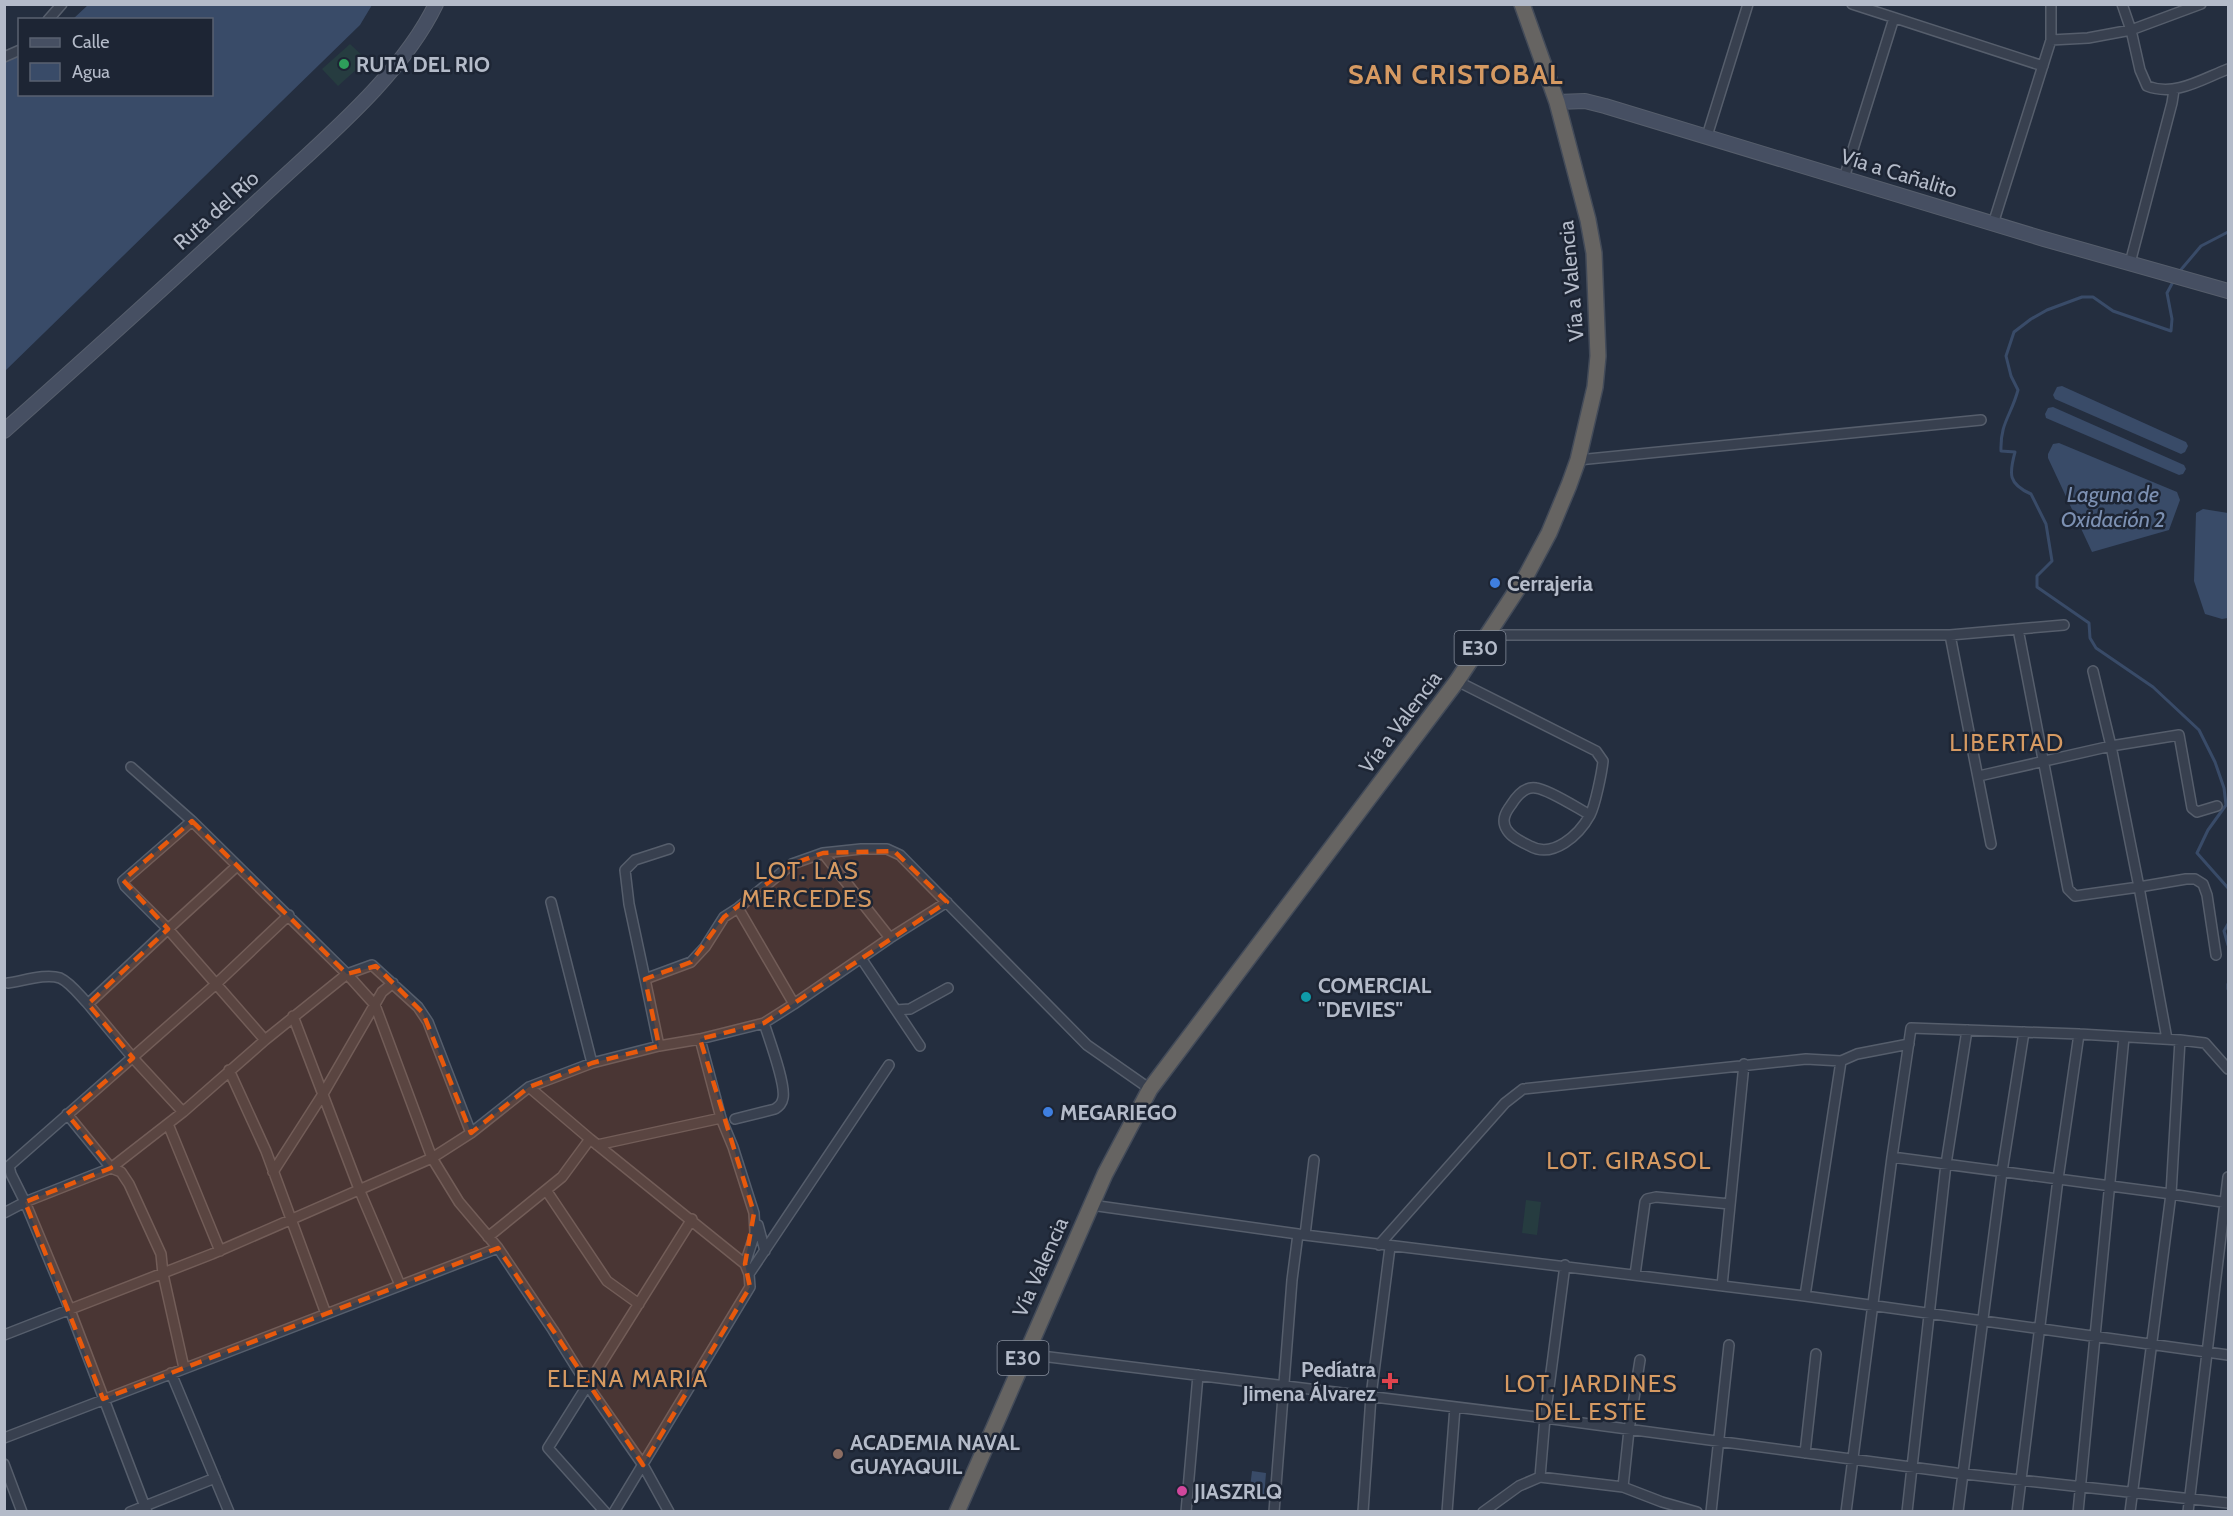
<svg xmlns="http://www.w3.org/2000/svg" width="2233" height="1516" viewBox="0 0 2233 1516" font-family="Cabin,sans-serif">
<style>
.green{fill:#263c40}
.water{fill:#394b68}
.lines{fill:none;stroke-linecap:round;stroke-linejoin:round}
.stream{stroke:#394b68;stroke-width:3}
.minor-casing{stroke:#565e6c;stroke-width:12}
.secondary-casing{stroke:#565e6c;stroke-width:16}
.trunk-casing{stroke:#434b59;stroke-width:18}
.minor{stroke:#38404f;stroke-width:9}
.secondary{stroke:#464f62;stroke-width:14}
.trunk{stroke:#666462;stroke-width:15}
.marked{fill:#e8590c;fill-opacity:0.2;stroke:#e8590c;stroke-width:4.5;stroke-dasharray:12 8;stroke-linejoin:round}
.leisure-dot{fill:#2e9e5b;stroke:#1d2534;stroke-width:2}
.shop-dot{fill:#3f7fe0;stroke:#1d2534;stroke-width:2}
.culture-dot{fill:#0f9aa8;stroke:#1d2534;stroke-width:2}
.health-dot{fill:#e0444e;stroke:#1d2534;stroke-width:2}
.education-dot{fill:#8d6e63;stroke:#1d2534;stroke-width:2}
.hotel-dot{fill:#d1479c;stroke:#1d2534;stroke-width:2}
.labels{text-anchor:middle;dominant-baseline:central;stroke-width:5;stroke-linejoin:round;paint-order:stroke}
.shield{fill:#1d2534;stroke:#878e9c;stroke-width:1.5}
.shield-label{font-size:20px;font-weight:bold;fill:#b4bbc9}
.poi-label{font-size:21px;font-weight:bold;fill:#b4bbc9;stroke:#1d2534;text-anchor:start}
.street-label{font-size:21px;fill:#b4bbc9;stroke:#1d2534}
.water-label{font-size:22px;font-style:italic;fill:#7c90b2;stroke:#1d2534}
.quarter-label{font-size:24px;letter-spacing:1.5px;fill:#d69a62;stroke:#1d2534}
.district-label{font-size:27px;font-weight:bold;letter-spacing:1.5px;fill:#d69a62;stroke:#1d2534}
</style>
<rect width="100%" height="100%" fill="#242e3f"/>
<!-- green -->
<path class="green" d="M350,44L367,60L338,86L322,69Z
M1526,1200L1541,1202L1537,1235L1522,1233Z"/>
<!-- water -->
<path class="water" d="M88,5H372L360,25L5,371L4,62L19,55L20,94H212V20L73,19Z
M2062,386L2186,442L2188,446L2185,452L2181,454L2055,399L2053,395L2057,387Z
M2053,407L2184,465L2186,469L2183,474L2179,475L2046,418L2045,414L2048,408Z
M2059,443L2177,492L2180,500L2169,530L2092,552L2048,458V454L2053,444Z
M2203,509L2228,513V618L2222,619L2205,614L2194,581L2196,513Z
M1252,1471L1266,1473L1264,1498L1249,1496Z"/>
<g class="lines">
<!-- stream -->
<path class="stream" d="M2179,272L2201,246L2228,232
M2174,280L2167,293L2172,319L2171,331L2113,311L2093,297H2082L2047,310L2031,319L2014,332L2006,356L2011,376L2018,390C2011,416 2000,423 2001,451L2015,452C2009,474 2008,484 2031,494L2046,524L2052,561L2037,576V587L2089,623L2090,638L2096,648L2153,687L2199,730L2215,762L2224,788L2226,805L2208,830L2197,853L2228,888
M2228,924L2224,931L2228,945
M2228,984V989"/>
<defs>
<path id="minor" d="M1852,4L2043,66
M2122,4L2131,30L2140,70L2147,86C2175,97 2202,79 2228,69
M48,20L62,4
M2051,40L2088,38L2131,30L2201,4
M4,57L20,50
M1707,136L1748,4
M1844,178L1894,18
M1993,224L2051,40V4
M2130,263L2172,103L2174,90
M1578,460L1981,420
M2018,629L2068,889L2075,896L2139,887L2167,1039
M1488,635H1950L2064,625
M1950,635L1991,844
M2093,671L2111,746L2139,887L2186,879H2195L2203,884L2207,895L2216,955
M1457,681L1596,751L1603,761C1602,772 1595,806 1590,815C1579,835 1553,859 1530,846C1522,842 1512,838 1507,830C1501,821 1505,813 1511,805C1516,797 1525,786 1536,788C1550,790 1577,808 1590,815
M131,767L192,821L347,974L372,965L418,1007L428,1022L471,1133
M1979,776L2111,746L2179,735L2192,808L2197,812L2217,806
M192,821L123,881L125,886L168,929L237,866
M669,849L635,860L625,870L629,904L645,979L691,962L705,947L724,917L738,908L792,864L823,853L861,849H887L900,855L1087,1045L1150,1089
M823,853L890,938L947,902
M551,902L592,1063
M738,908L794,1004L890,938
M861,958L920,1046
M645,979L659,1046
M8,983C23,981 46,973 60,978C71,983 80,996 88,1004L168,929L265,1040
M88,1004L133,1058L183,1112
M896,1010L910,1009L948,988
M293,1016L359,1189L400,1285
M700,1039L721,1118L733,1147L754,1213L755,1233L745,1264L590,1139L529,1087L592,1063L659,1046L700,1039L764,1023L794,1004
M2180,1040L2205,1043L2228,1069
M229,1070L266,1151L326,1314
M67,1114L111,1168L121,1172L129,1184L161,1254L163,1274L184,1368
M735,1119L775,1109C779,1106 782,1104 783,1098C786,1084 769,1039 764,1023
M168,1124L220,1251
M597,1145L721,1118
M1892,1157L1911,1028L2079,1034L2180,1040L2171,1194L2228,1203
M273,1172L323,1094L382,992L393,983
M546,1190L562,1177L590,1139
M1091,1205L1305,1235L1314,1160
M4,1213L25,1202L111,1168L183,1112L265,1040L347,974L375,1005L432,1158L459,1202L498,1248L553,1330L588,1386L643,1465L669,1512
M758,1225L765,1251
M1305,1235L1805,1296L1841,1061
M488,1237L546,1190L607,1281L639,1304
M1379,1245L1505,1103L1523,1089L1806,1059L1841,1061L1857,1054L1909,1044
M749,1274L889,1065
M1635,1275L1645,1202L1647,1199L1656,1197L1730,1204
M1722,1286L1744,1064
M1805,1296L2228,1355
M4,1335L212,1254L432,1158L471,1133L529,1087
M1025,1354L1545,1418L1956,1473L2228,1503
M1640,1360L1629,1430L1623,1487L1662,1502L1697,1512
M171,1373L229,1512
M4,1438L498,1248
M1805,1453L1816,1354
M4,1464L22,1512
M1540,1477L1545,1418L1565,1265
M130,1512L215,1478
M147,1512L70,1310L25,1202L11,1174L9,1166L215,985L289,915
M605,1512L548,1448L692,1219
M614,1512L750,1287L749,1274L745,1264
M1186,1512L1198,1375
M1274,1512L1292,1280L1298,1234
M1363,1512L1371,1396L1390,1247
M1447,1512L1455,1407
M1483,1512L1519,1486L1540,1477L1623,1487
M1711,1512L1729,1345
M1846,1512L1892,1157L2171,1194L2130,1512
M1907,1512L1946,1164L1967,1030
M1958,1512L2002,1172L2024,1032
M2017,1512L2058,1179L2079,1034
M2078,1512L2124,1037
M2188,1512L2228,1177"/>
<path id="secondary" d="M1557,102L1585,101L1605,106L2044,239L2228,291
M4,431C95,350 185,269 274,186C329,135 403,73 436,4"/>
<path id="trunk" d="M957,1512L1105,1174L1150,1089L1457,681L1526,576L1549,533L1569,485L1578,460L1595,387L1598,356L1594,253L1588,220L1557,102L1522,4"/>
</defs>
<!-- minor casing -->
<use href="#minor" class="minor-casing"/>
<!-- secondary casing -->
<use href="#secondary" class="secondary-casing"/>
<!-- trunk casing -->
<use href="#trunk" class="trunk-casing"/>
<!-- minor -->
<use href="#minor" class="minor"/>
<!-- secondary -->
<use href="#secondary" class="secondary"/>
<!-- trunk -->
<use href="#trunk" class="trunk"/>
</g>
<!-- marked area -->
<path class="marked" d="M192,821L347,974L376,966L423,1013L471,1133L529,1087L592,1063L659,1046L645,979L691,962L724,917L792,864L823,853L894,851L947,902L764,1023L700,1039L754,1213L745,1264L750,1287L643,1465L498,1248L103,1399L25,1202L111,1168L67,1114L133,1058L88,1004L168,929L123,880Z"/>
<!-- markers -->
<circle class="leisure-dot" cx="344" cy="64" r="6"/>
<g class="shop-dot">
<circle cx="1495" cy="583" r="6"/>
<circle cx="1048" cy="1112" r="6"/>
</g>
<circle class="culture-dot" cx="1306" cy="997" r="6"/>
<path class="health-dot" d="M1387 1372h6v6h6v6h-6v6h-6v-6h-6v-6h6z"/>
<circle class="education-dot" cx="838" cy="1454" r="6"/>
<circle class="hotel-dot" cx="1182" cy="1491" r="6"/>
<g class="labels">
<!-- shield labels -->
<g class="shield">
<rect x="1454.5" y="631" width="51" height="34" rx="4.5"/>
<rect x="997.5" y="1341" width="51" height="34" rx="4.5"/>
</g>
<g class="shield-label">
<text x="1480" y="648">E30</text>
<text x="1023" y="1358">E30</text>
</g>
<!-- poi labels -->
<g class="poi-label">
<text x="356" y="64">RUTA DEL RIO</text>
<text x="1507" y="583">Cerrajeria</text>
<text x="1318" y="985">COMERCIAL<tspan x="1318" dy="24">"DEVIES"</tspan></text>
<text x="1060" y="1112">MEGARIEGO</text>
<text x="1376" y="1369" text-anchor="end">Pedíatra<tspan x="1376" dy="24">Jimena Álvarez</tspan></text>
<text x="850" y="1442">ACADEMIA NAVAL<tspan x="850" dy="24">GUAYAQUIL</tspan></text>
<text x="1194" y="1491">JIASZRLQ</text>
</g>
<!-- street labels -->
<g class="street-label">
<text transform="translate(1899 173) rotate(17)">Vía a Cañalito</text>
<text transform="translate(216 210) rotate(-42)">Ruta del Río</text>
<text transform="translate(1571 281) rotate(-95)">Vía a Valencia</text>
<text transform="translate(1400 722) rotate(-53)">Vía a Valencia</text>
<text transform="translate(1040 1267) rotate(-66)">Vía Valencia</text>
</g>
<!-- water labels -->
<g class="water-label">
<text x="2113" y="494">Laguna de<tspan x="2113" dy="25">Oxidación 2</tspan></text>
</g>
<!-- quarter labels -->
<g class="quarter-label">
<text x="2007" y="742">LIBERTAD</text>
<text x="807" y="870">LOT. LAS<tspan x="807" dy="28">MERCEDES</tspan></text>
<text x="1629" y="1160">LOT. GIRASOL</text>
<text x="628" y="1378">ELENA MARIA</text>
<text x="1591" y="1383">LOT. JARDINES<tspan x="1591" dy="28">DEL ESTE</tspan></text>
</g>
<!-- district labels -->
<g class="district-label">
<text x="1456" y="74">SAN CRISTOBAL</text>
</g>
</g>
<!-- border -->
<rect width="2233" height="1516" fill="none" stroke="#b4bbc9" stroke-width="12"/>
<!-- legend -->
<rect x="18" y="18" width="195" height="78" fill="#1d2534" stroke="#596170" stroke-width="1.5"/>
<rect x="30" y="38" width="30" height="9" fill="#464f62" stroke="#596170" stroke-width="1.5"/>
<text x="72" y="48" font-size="18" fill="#b4bbc9">Calle</text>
<rect x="30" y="63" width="30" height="18" fill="#394b68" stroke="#596170" stroke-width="1.5"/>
<text x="72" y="78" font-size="18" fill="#b4bbc9">Agua</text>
</svg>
